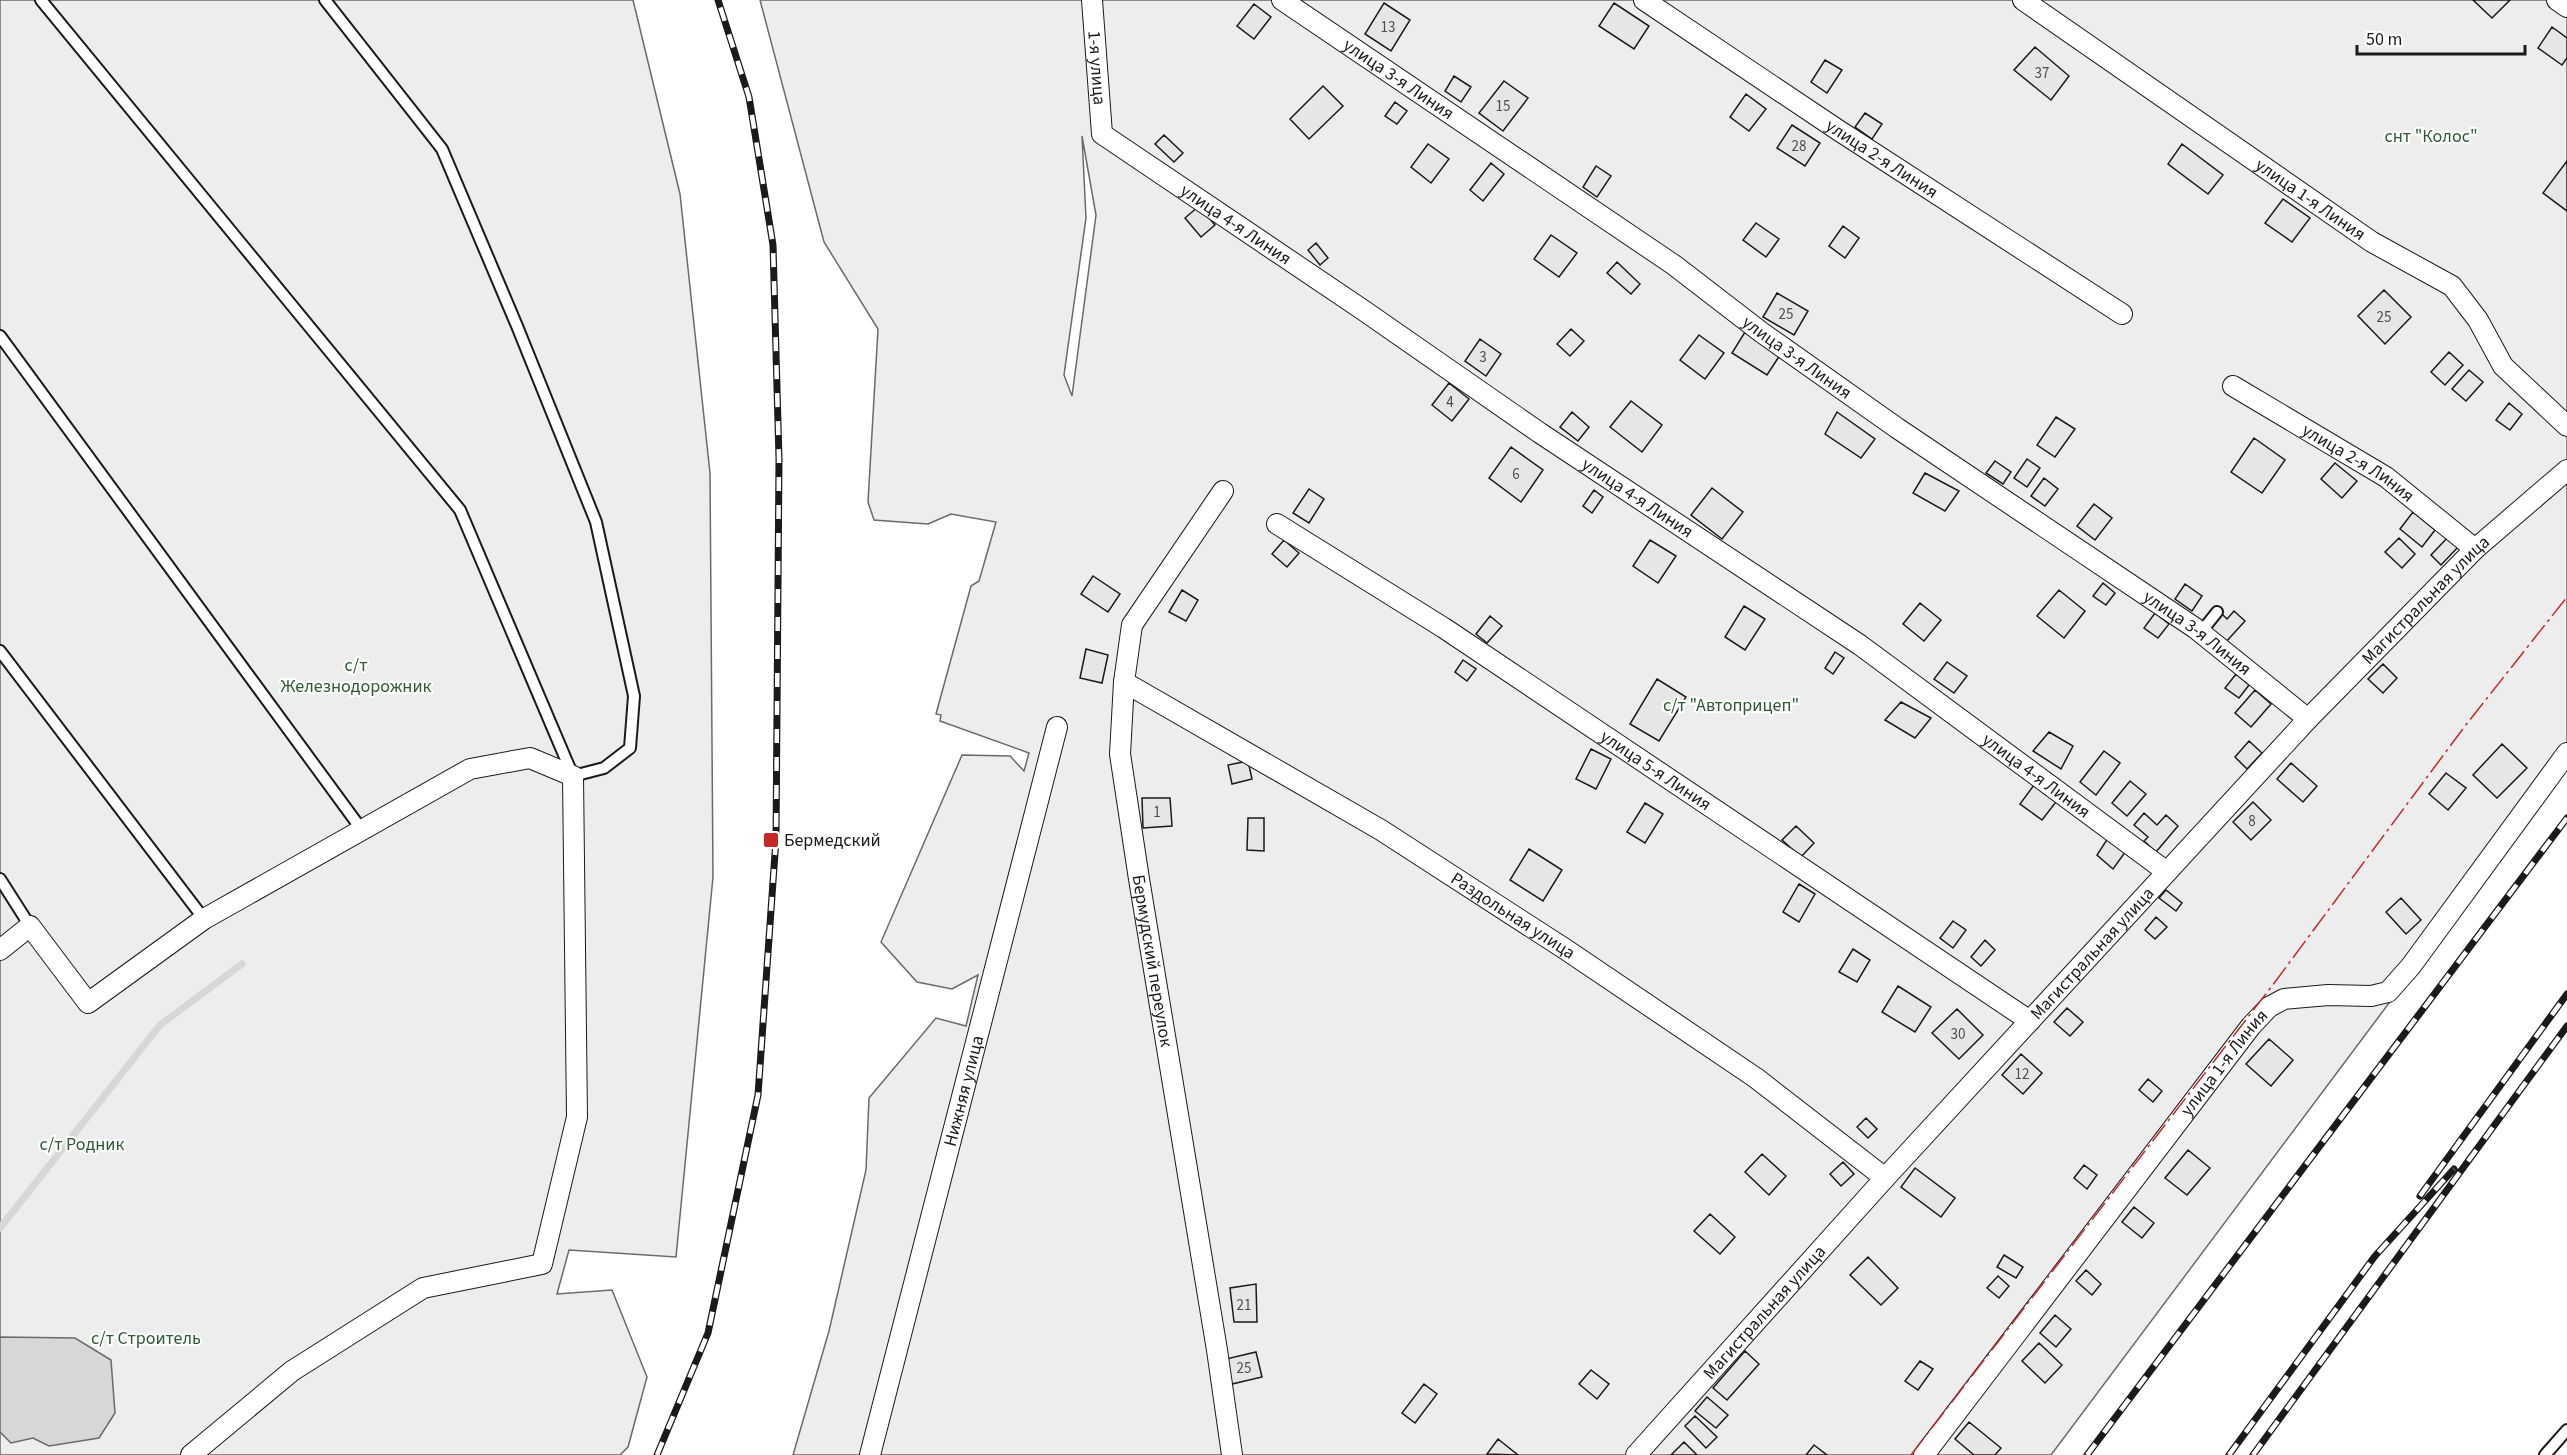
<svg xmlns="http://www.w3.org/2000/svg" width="2567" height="1455" viewBox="0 0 2567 1455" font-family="'Source Sans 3',sans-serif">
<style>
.built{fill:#ededed;stroke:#6a6a6a;stroke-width:1.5;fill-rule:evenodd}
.water{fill:#d7d7d7;stroke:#6a6a6a;stroke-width:1.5}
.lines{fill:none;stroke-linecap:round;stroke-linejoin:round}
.stream{stroke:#d7d7d7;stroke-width:7}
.building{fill:#e6e6e6;stroke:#1a1a1a;stroke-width:1.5}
.service-casing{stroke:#1a1a1a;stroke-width:14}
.minor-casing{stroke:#1a1a1a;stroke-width:22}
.service{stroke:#fff;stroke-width:10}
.minor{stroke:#fff;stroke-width:20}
.rail-casing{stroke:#1a1a1a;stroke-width:7}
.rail{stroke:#fff;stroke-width:4.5;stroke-dasharray:14;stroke-linecap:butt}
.power{stroke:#c62828;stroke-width:1.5;stroke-dasharray:21 4.5 3 4.5;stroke-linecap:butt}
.poi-dot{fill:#c62828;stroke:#fff;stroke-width:2}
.labels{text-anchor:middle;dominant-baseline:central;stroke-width:4.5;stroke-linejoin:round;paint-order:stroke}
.number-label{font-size:15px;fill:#4d4d4d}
.street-label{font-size:18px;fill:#1a1a1a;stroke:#fff}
.park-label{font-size:18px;fill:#2b5a34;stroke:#fff}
.poi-label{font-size:18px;fill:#1a1a1a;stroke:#fff;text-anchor:start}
</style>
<rect width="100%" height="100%" fill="#fff"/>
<!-- built -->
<path class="built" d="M0,0H633L680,194L710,473L713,877L676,1257L569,1250L557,1294L612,1290L647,1377L628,1447L620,1455H0Z
M760,0H2567V765L2051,1455H793L829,1331L866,1170L869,1098L936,1018L966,1026L978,975L952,989L917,982L881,942L962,755L1010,756L1024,771L1029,753L940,721L941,715L936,714L971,586L979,581L996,522L951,514L928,524L874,520L868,502L878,329L824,242ZM1082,136L1096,215L1072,396L1064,375L1086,218Z"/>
<!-- water -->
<path class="water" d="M0,1337L75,1338L111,1360L115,1413L99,1438L49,1446L33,1438L11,1443L0,1432Z"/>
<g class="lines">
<!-- stream -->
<path class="stream" d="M0,1228L160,1025L242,964"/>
</g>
<!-- building -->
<path class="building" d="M2473,0H2510L2492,18Z
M1384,3L1410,20L1391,51L1365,34Z
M1614,3L1649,26L1634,49L1599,26Z
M1254,4L1271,17L1254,39L1237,26Z
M2552,27L2567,38V58L2562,65L2538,48Z
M2035,47L2069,76L2051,100L2014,70Z
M1825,60L1842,70L1827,93L1811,82Z
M1454,76L1471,87L1461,102L1445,91Z
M1504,81L1528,98L1503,131L1479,113Z
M1323,86L1343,106L1309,139L1290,119Z
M1746,94L1766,109L1749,131L1730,117Z
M1395,102L1407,111L1397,124L1385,116Z
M1865,113L1882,124L1872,139L1855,127Z
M1792,125L1820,143L1805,166L1777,148Z
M1164,135L1183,153L1174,162L1155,144Z
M1428,144L1449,159L1431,183L1411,167Z
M2182,144L2223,175L2208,194L2168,164Z
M2567,161V211L2543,193Z
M1491,163L1504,174L1483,201L1470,190Z
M1596,166L1611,176L1597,197L1583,187Z
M2283,199L2310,218L2292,242L2265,223Z
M1199,206L1215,225L1201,237L1185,218Z
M1756,223L1779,239L1766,257L1743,240Z
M1843,226L1859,238L1845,258L1829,246Z
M1551,235L1577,253L1559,277L1534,259Z
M1316,243L1328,258L1320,265L1308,250Z
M1617,262L1640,284L1631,294L1607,273Z
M2384,290L2411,317L2385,344L2358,316Z
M1777,293L1808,311L1794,335L1763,317Z
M1571,329L1584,341L1570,356L1557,344Z
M1745,332L1780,355L1767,375L1732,353Z
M1699,335L1724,353L1705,379L1680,360Z
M1480,339L1501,354L1486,376L1465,361Z
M2449,352L2463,365L2445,385L2431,372Z
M2469,370L2483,382L2466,401L2452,389Z
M1449,383L1469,399L1452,421L1432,405Z
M1631,401L1662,425L1642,452L1610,427Z
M2509,403L2522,414L2510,430L2496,420Z
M1572,412L1589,427L1578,441L1560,427Z
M1837,412L1875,439L1861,458L1825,434Z
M2056,417L2075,429L2055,457L2037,445Z
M2254,438L2285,460L2262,493L2231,472Z
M1511,447L1543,470L1521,502L1489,478Z
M2027,459L2040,468L2027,487L2014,478Z
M1995,461L2011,472L2003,484L1986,473Z
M2335,463L2357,481L2342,498L2321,479Z
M1925,473L1959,491L1945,511L1913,493Z
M2044,478L2058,489L2045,506L2031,496Z
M1712,488L1743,512L1722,539L1691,515Z
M1309,489L1324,499L1309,523L1293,513Z
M1594,490L1603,497L1592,513L1583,506Z
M2094,504L2112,518L2095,540L2077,526Z
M2413,512L2435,530L2422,547L2400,529Z
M2449,536L2459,546L2441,565L2431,555Z
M2399,538L2415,554L2402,568L2385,552Z
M1284,540L1299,553L1287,567L1272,554Z
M1650,540L1676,556L1658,583L1633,566Z
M1093,576L1120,594L1108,612L1081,594Z
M2103,583L2115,593L2106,605L2093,596Z
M2185,584L2202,596L2192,611L2175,599Z
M1182,590L1198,600L1186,621L1169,612Z
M2059,590L2085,611L2064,638L2037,616Z
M1920,603L1941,620L1924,641L1903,624Z
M1744,606L1765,619L1745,650L1725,637Z
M2234,611L2245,621L2225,643L2209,628L2222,614L2227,619Z
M2155,613L2169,624L2158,638L2144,628Z
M1490,616L1502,626L1487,643L1476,634Z
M1086,649L1108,655L1102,683L1080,678Z
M1835,652L1844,658L1833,674L1825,668Z
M1463,660L1476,669L1467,681L1455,672Z
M1947,662L1967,676L1954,693L1934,679Z
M2383,664L2397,678L2383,693L2368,679Z
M2236,674L2249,685L2239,698L2225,688Z
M1657,679L1686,697L1659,741L1630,724Z
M2255,690L2271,704L2251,727L2235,713Z
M1901,702L1931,718L1915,738L1885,720Z
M2049,732L2073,746L2061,769L2033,751Z
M2249,741L2262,753L2247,769L2235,757Z
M2502,744L2527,768L2497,798L2473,775Z
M1591,749L1611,759L1596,789L1576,779Z
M2104,751L2120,763L2096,795L2080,782Z
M1248,761L1252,779L1232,784L1228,765Z
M2291,763L2317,786L2303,802L2277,779Z
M2446,773L2466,788L2448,810L2429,794Z
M2130,781L2146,794L2127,816L2112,803Z
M2034,785L2056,802L2042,820L2020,804Z
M1142,798H1170L1172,826L1143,828Z
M2253,802L2271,820L2251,840L2233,822Z
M1645,803L1663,814L1645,843L1627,832Z
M2144,813L2157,825L2166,815L2178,826L2156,852L2144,841L2148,837L2134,825Z
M1248,818H1264V851L1247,850Z
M1796,826L1814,843L1801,857L1782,840Z
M2108,838L2126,851L2113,869L2097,855Z
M1529,849L1562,870L1543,901L1510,880Z
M1799,884L1815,894L1799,922L1783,912Z
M2166,890L2182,903L2176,911L2159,898Z
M2401,898L2421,920L2406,934L2386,912Z
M2156,917L2167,927L2155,939L2145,930Z
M1953,921L1966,930L1953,948L1940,938Z
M1985,940L1995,950L1981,966L1971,957Z
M1853,949L1870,960L1857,982L1839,972Z
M1898,986L1931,1007L1915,1032L1882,1012Z
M2067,1008L2083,1022L2070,1036L2054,1022Z
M1957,1009L1983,1035L1959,1059L1932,1033Z
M2269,1039L2293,1060L2271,1086L2246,1064Z
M2021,1054L2042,1073L2023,1094L2002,1075Z
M2148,1079L2162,1091L2153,1102L2139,1090Z
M1866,1118L1877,1129L1868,1138L1857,1127Z
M2188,1150L2210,1168L2187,1195L2165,1178Z
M1762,1154L1786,1176L1769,1195L1745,1172Z
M1843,1162L1854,1174L1841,1186L1830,1174Z
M2084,1165L2097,1175L2087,1189L2074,1178Z
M1915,1168L1955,1198L1941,1217L1901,1187Z
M2134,1207L2154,1223L2142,1238L2122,1222Z
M1710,1214L1735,1237L1720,1254L1694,1231Z
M2004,1255L2023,1267L2016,1278L1997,1267Z
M1868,1257L1898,1288L1881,1305L1850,1275Z
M2086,1270L2101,1284L2092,1295L2076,1281Z
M1998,1276L2009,1286L1999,1298L1987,1288Z
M1256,1284L1257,1322H1234L1230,1288Z
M2055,1315L2071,1329L2056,1347L2040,1333Z
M2039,1343L2062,1365L2045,1383L2022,1361Z
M1745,1351L1759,1364L1727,1400L1713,1388Z
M1256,1352L1262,1377L1232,1384L1226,1359Z
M1920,1361L1933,1369L1918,1390L1905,1381Z
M1591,1370L1609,1384L1597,1399L1579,1384Z
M1424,1384L1437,1394L1415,1423L1402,1413Z
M1707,1397L1728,1415L1716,1428L1695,1411Z
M1695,1416L1717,1437L1706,1448L1685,1426Z
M1969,1422L2001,1448L1995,1455H1974L1955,1439Z
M1498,1439L1518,1455L1487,1454Z
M1684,1442L1697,1455H1671Z
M1814,1445L1827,1455H1806Z"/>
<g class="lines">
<defs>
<path id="service" d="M41,0L460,510L573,776L604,768L630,748L634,696L596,522L517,326L442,149L325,0
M0,336L362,830
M2201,632L2217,612
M0,651L204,919
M0,879L30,926
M2545,1455L2567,1430"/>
<g id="minor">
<path id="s1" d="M1092,0L1102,134L1363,310L1540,433L1860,645L2167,872"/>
<path id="s2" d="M1282,0L1674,265L1761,332L1897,428L2195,628L2308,719"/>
<path id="s3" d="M1644,0L1838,130L2122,314"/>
<path id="s4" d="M2023,0L2372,242L2452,286L2478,320L2503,366L2567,426"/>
<path d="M2557,0L2567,7"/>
<path id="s5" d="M2233,386L2386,477L2475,549"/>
<path id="s6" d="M1223,491L1132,625L1124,682L1120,754L1139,879L1217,1350L1232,1455"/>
<path id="s7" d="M1277,524L1444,628L2030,1021"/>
<path id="s8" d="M1124,682L1381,830L1565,949L1756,1078L1885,1178"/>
<path d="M0,950L30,926L88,1003L204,919L470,769L530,758L573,776L577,1117L542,1264L423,1288L292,1371L191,1455"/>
<path id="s9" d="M870,1455L1057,727"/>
<path id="s10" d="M1636,1455L1885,1178L2308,719L2475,549L2567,470"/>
<path id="s11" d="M1924,1455L2251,1026L2269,1007L2284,999L2328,995L2371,996L2388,992L2411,966L2567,753"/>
</g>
</defs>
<!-- service casing -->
<use href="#service" class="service-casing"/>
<!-- minor casing -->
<use href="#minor" class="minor-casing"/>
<!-- service -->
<use href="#service" class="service"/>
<!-- minor -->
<use href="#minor" class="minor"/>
<defs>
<path id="rail" d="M2420,1196L2567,994
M657,1455L708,1333L758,1095L776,839L779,459L773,245L749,97L718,0
M2087,1455L2567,818
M2229,1455L2375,1256L2454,1169
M2253,1455L2567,1026"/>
</defs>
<!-- rail casing -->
<use href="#rail" class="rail-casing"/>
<!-- rail -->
<use href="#rail" class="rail"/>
<!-- power -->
<path class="power" d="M1911,1455L2275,982L2465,726L2567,597"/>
</g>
<!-- markers -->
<rect class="poi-dot" x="763" y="832" width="16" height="16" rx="3"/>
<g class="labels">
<!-- number labels -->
<g class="number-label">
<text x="1388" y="27">13</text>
<text x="2042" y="73">37</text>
<text x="1503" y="106">15</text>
<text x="1799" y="146">28</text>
<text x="1786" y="314">25</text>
<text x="2384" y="317">25</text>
<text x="1483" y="357">3</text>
<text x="1450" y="402">4</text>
<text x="1516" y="474">6</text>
<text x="1157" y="812">1</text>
<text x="2252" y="821">8</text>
<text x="1958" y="1034">30</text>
<text x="2022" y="1074">12</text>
<text x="1244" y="1305">21</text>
<text x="1244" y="1368">25</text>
</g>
<!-- street labels -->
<g class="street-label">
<text stroke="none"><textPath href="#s1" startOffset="68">1-я улица</textPath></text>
<text stroke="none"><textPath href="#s2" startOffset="141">улица 3-я Линия</textPath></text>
<text stroke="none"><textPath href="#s3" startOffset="286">улица 2-я Линия</textPath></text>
<text stroke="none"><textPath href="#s4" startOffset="350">улица 1-я Линия</textPath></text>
<text stroke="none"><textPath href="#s1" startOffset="296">улица 4-я Линия</textPath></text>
<text stroke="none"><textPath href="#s2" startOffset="627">улица 3-я Линия</textPath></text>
<text stroke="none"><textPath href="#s5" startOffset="147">улица 2-я Линия</textPath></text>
<text stroke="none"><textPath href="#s1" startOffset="782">улица 4-я Линия</textPath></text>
<text stroke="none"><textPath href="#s10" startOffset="1164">Магистральная улица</textPath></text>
<text stroke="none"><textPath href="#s2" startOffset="1113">улица 3-я Линия</textPath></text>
<text stroke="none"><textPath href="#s7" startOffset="452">улица 5-я Линия</textPath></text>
<text stroke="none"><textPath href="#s1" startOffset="1268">улица 4-я Линия</textPath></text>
<text stroke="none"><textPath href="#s8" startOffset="454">Раздольная улица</textPath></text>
<text stroke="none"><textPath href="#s10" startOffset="678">Магистральная улица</textPath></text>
<text stroke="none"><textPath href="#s6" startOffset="501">Бермудский переулок</textPath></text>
<text stroke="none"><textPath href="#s11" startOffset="494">улица 1-я Линия</textPath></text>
<text stroke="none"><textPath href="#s9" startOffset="376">Нижняя улица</textPath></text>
<text stroke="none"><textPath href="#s10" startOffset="192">Магистральная улица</textPath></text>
</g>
<!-- park labels -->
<g class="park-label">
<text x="2431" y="136">снт "Колос"</text>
<text x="356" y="665">с/т<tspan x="356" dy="21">Железнодорожник</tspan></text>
<text x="1731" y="705">с/т "Автоприцеп"</text>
<text x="82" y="1144">с/т Родник</text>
<text x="146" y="1338">с/т Строитель</text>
</g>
<!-- poi labels -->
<g class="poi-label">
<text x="784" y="840">Бермедский</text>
</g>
</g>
<!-- scale -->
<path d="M2357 45v9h168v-9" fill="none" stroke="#1a1a1a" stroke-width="3"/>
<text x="2366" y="45" font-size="18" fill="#1a1a1a" stroke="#ffffff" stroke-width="4.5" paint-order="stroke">50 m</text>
</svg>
